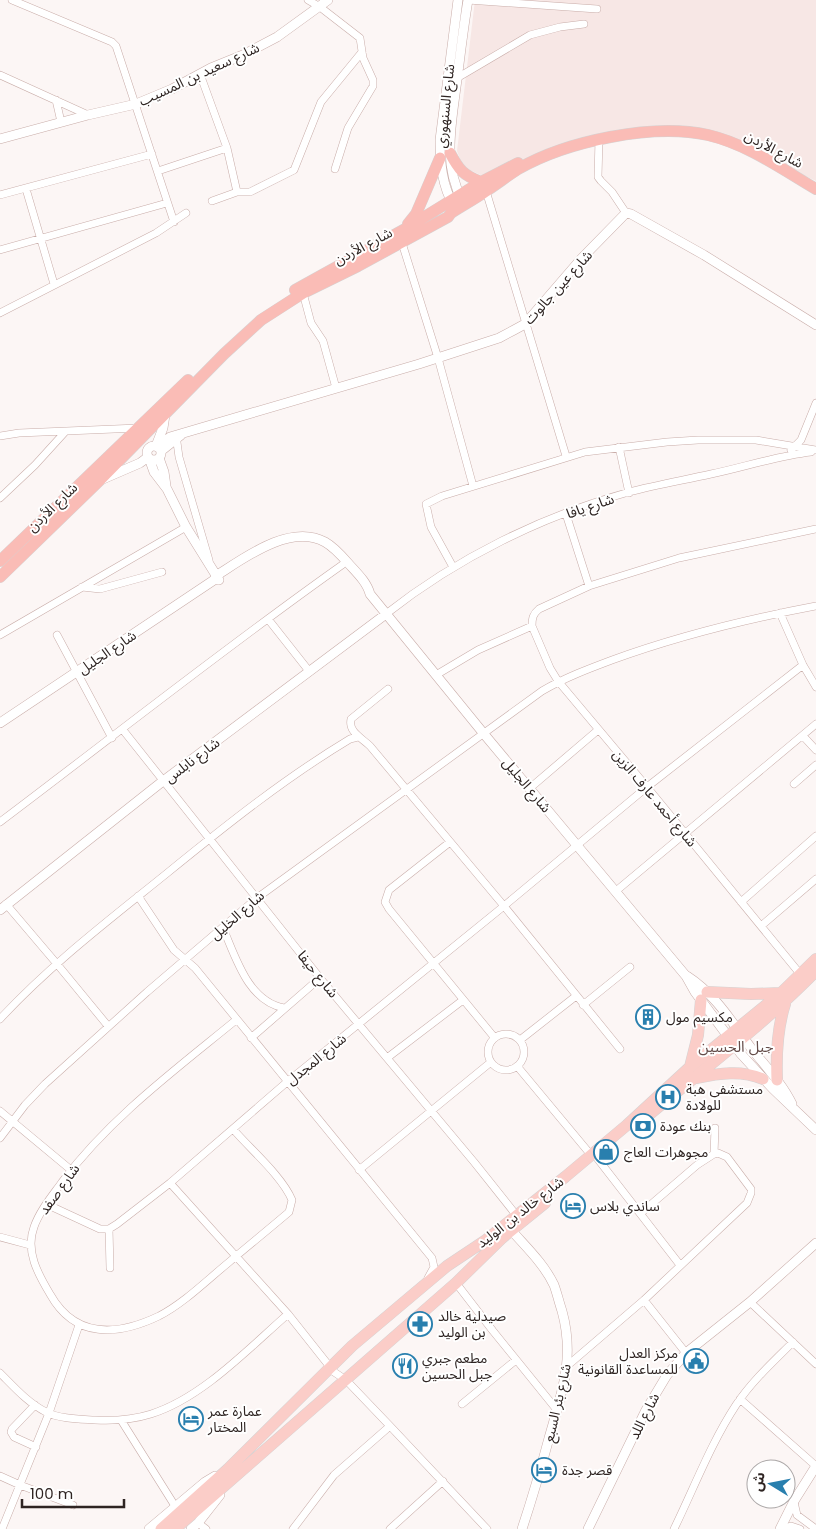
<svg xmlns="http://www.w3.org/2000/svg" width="816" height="1529" viewBox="0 0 816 1529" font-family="Poppins,'Noto Sans Arabic',sans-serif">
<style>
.built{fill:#f7e7e5}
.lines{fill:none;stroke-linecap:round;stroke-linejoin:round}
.minor-casing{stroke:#c9ada9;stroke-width:8}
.tertiary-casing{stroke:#c9ada9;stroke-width:10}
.primary-casing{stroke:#d5d3d3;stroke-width:12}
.trunk-casing{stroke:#d5d3d3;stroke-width:12}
.minor{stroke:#fff;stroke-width:7}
.tertiary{stroke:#fff;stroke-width:9}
.primary{stroke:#fbcdc8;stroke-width:11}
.trunk{stroke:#fabcb6;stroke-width:11}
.labels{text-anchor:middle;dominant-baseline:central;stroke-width:4;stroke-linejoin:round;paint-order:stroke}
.street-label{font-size:14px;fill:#2e2422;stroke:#fff}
.poi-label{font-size:14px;fill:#2e2422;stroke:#fff;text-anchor:start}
.neighbourhood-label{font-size:15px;fill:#654d4a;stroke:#fff}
</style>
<rect width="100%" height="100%" fill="#fcf6f5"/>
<!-- built -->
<path class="built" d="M475,0H816V181L703,128L611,131L485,177L463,167L457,151Z"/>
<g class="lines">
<defs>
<path id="minor" d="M12,0L112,42L116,46L174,222
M308,0L320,7L360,38L363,58L373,80V86L348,128L335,169
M468,0L597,9
M200,74L227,148L237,192
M0,75L88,115
M457,78L530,35L560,27L584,24
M56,100L61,122
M599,139L598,177L601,181L612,192L626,213
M158,171L227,148
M26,189L54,284
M486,191L566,456
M0,195L152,154
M212,201L237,192H250L294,170L321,102L362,52
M402,243L438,358L473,486
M0,250L167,203
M303,293L311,323L323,341L336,388
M0,313L156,233L186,213
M176,435L179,457L209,560
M0,436L19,433L138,428
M619,447L629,493
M791,450L801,440L816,403
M0,498L35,465L65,432
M566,514L589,586
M453,567L431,527L426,504L442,496L585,452L667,442L698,440H756L816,450
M82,587L100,589L162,572
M780,613L803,665L816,687
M386,614C457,558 542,516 629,492C656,485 684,480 711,474C744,467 777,456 811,452
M268,619L309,671
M0,635L186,527
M57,635L112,738
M436,675L478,650L532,626
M388,689L351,719C348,732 362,738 370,746L504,906L620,1049
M123,730L320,978L474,1162L517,1216
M803,736L816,750
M794,784L816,765
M530,788L598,730
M0,822C114,736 226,647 342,565
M450,842L389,890L385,902L389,909L494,1037
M616,891L816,724
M138,896L174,950L195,968L432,1258L434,1267L428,1278
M741,902L816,836
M6,904L57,964L108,1026
M761,926L816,879
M223,928C236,958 248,1001 284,1008
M801,975L647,787L558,681L550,668L532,626C532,618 533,614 539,609L589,586L679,558L816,529
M583,1005L630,967
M0,1019C50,965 109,920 166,874C225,826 285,778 350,739L358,737
M488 1052a18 18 0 1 1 36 0a18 18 0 1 1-36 0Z
M251,1038L320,978
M520,1040L576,996
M387,1058L463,1000
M517,1066L591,1155
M0,1111L71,1170
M233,1129C250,1149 282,1176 292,1200L289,1212C269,1229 248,1246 228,1263C206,1281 184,1303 159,1316C117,1336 75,1339 50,1294C38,1274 25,1251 34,1227C40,1210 52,1196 62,1182C110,1118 175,1070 236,1020
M0,1138L25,1105L45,1084L147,992L257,898L542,691C564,678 588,669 612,660C678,636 747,619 816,606
M714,1154L715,1128
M597,1158L680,1265
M359,1170L491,1062
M170,1183L288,1314L334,1372L346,1380L390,1426L487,1529
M46,1204L100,1229H109L117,1224L170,1183L287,1082L504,906L647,787L803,665
M109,1229L110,1268
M0,1237L30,1245
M456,1283L493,1331L557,1410
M644,1300L686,1353
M750,1302L816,1364
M567,1366L644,1300L747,1203L751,1193V1189L727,1157L718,1153L714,1154L697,1165L641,1213
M0,1373C14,1387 28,1403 46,1412C60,1419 79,1419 95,1420C114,1421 132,1420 151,1414C202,1398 248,1349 288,1314
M740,1399L816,1466
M462,1404L516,1360
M35,1405L12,1429L11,1432L14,1437L36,1447
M121,1420L175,1506
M0,1476L20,1485L73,1505
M794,1502L797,1515L816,1529
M198,1523L206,1529
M2,1529L49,1413L79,1325
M293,1529L334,1475L390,1426
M390,1529L443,1481
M674,1529C694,1488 711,1443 736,1405C752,1381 773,1362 793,1342
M782,1529L791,1526L800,1529"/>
<path id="tertiary" d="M0,139L88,115L136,104L172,89L211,68L243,55L277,37L328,0
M462,200C443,164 451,126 456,87C460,58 463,29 468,0
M454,206C442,186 440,163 440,140L458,0
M156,446L163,428L165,415
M147 453a7 7 0 1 1 14 0a7 7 0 1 1-14 0Z
M157,447L170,437L419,364L499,338L514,330L525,324L581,259L626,213L631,214L704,255L816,325
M161,451L181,435
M149,458L154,472L167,489L186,527L219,580
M159,458L164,472L166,486
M103,479L140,463L148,457
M0,723L214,580L216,576C244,558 290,523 325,542C334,547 341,555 348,563C356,572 367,582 370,594L484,734L686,976L695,992L741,1054L773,1089L816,1130
M0,910L163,781L386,614
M687,976C715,994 732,1022 751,1048C765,1066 782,1083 792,1104
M512,1231C527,1248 544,1264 554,1285C557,1293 559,1302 562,1311C575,1358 562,1392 549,1438C541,1468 532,1499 522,1529
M149,1529L205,1482L215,1476
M191,1529L198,1523L220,1495
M588,1529L646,1410L667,1375L686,1353L750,1302L816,1243
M780,1529L794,1501L816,1466"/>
<path id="primary" d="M707,992L751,994L781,993
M690,1067L698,1035L701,1000
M697,1078C719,1073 742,1070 763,1079
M777,1080C776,1054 777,1029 785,1004
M651,1113C707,1067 765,1023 816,971
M161,1529L228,1469L352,1346L447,1266L486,1240L565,1177L627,1125L690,1067L781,993L816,959
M175,1529L456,1283L502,1238L545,1203"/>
<path id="trunk" d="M450,153C459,170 463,175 481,182
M408,224L416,214L440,158
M295,290L405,229L481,182L518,163
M0,561L188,380
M0,577L100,480L224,354L261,320L303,293L358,266L448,217L451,213C463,205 475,199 486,191C497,184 507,176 518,169C567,141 652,123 708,135C747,144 782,169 816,189"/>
</defs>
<!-- minor casing -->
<use href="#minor" class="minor-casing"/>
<!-- tertiary casing -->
<use href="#tertiary" class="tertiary-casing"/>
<!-- primary casing -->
<use href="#primary" class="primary-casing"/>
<!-- trunk casing -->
<use href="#trunk" class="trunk-casing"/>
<!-- minor -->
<use href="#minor" class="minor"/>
<!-- tertiary -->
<use href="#tertiary" class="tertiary"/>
<!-- primary -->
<use href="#primary" class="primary"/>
<!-- trunk -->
<use href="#trunk" class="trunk"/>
</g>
<!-- icons -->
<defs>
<symbol id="building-ring" viewBox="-11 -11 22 22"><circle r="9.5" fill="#fff" stroke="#297fae" stroke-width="1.5"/><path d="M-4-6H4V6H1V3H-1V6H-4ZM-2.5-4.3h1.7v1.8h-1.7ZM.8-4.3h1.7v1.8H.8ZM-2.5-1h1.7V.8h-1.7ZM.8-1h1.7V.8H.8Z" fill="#297fae"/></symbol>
<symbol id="hospital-ring" viewBox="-11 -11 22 22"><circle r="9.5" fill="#fff" stroke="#297fae" stroke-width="1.5"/><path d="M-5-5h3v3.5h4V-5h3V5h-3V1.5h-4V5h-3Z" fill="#297fae"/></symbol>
<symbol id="bank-ring" viewBox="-11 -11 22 22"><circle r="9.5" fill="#fff" stroke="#297fae" stroke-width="1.5"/><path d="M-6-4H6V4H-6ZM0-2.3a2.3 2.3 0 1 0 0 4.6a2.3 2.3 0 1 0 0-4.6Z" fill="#297fae"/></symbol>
<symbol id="shop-ring" viewBox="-11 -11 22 22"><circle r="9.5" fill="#fff" stroke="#297fae" stroke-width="1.5"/><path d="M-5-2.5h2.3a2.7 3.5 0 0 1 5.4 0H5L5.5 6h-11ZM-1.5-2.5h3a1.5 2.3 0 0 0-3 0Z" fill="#297fae"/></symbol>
<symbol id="hotel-ring" viewBox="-11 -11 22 22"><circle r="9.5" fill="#fff" stroke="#297fae" stroke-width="1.5"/><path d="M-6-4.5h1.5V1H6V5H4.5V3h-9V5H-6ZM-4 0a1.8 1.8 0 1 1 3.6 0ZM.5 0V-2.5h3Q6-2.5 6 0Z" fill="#297fae"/></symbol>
<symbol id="pharmacy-ring" viewBox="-11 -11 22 22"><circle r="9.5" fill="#fff" stroke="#297fae" stroke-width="1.5"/><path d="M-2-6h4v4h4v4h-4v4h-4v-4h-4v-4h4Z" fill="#297fae"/></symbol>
<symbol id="civic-ring" viewBox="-11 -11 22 22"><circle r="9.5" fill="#fff" stroke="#297fae" stroke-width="1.5"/><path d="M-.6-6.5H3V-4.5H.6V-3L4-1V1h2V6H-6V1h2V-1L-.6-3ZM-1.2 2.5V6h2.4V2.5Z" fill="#297fae"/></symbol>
<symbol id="restaurant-ring" viewBox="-11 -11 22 22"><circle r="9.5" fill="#fff" stroke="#297fae" stroke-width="1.5"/><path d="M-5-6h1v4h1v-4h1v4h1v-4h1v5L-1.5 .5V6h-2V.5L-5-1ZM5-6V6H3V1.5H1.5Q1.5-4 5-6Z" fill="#297fae"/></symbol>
</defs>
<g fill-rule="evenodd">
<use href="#building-ring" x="634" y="1003" width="28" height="28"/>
<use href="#hospital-ring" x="654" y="1083" width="28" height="28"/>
<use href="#bank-ring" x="629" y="1112" width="28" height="28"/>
<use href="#shop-ring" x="592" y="1138" width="28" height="28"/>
<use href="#hotel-ring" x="559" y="1192" width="28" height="28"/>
<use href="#pharmacy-ring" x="406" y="1310" width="28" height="28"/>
<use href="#civic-ring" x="682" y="1347" width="28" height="28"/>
<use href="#restaurant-ring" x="391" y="1352" width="28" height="28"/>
<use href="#hotel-ring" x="177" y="1405" width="28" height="28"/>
<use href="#hotel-ring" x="530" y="1456" width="28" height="28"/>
</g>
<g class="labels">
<!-- street labels -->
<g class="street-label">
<text transform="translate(199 74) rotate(-25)">شارع سعيد بن المسيب</text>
<text transform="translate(445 106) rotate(-84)">شارع السنهوري</text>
<text transform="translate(774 149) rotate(28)">شارع الأردن</text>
<text transform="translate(363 246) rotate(-28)">شارع الأردن</text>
<text transform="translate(558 287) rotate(-48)">شارع عين جالوت</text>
<text transform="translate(590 506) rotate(-19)">شارع يافا</text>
<text transform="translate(52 507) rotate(-44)">شارع الأردن</text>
<text transform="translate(107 652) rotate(-34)">شارع الجليل</text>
<text transform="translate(192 760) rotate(-37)">شارع نابلس</text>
<text transform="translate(527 785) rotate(50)">شارع الجليل</text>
<text transform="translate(655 798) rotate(50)">شارع أحمد عارف الزين</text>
<text transform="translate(237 915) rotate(-41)">شارع الخليل</text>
<text transform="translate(318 974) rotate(51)">شارع حيفا</text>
<text transform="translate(316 1059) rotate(-39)">شارع المجدل</text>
<text transform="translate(59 1189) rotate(-54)">شارع صفد</text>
<text transform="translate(520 1212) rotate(-38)">شارع خالد بن الوليد</text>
<text transform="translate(557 1403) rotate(-77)">شارع بئر السبع</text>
<text transform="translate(644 1416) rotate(-63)">شارع اللد</text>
</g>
<!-- poi labels -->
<g class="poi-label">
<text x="666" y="1017">مكسيم مول</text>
<text x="686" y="1089">مستشفى هبة<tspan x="686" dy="16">للولادة</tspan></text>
<text x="660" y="1126">بنك عودة</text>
<text x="624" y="1152">مجوهرات العاج</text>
<text x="590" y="1206">ساندي بلاس</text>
<text x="438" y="1316">صيدلية خالد<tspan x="438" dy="16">بن الوليد</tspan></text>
<text x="678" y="1353" text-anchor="end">مركز العدل<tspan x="678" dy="16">للمساعدة القانونية</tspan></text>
<text x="422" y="1358">مطعم جبري<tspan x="422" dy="16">جبل الحسين</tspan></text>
<text x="208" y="1411">عمارة عمر<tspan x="208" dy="16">المختار</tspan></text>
<text x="562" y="1470">قصر جدة</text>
</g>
<!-- neighbourhood labels -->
<g class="neighbourhood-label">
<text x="736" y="1046">جبل الحسين</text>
</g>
</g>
<!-- north arrow -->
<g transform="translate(771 1484) rotate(280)"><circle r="24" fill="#ffffff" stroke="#aba7a7"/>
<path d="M0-4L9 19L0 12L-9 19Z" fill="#297fae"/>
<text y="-8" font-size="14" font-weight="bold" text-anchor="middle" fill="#2e2422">ش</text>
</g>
<!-- scale -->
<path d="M22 1499v8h102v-8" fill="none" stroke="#2e2422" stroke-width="2.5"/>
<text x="30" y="1499" font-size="15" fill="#2e2422" stroke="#ffffff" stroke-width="4" paint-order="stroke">100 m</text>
</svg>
